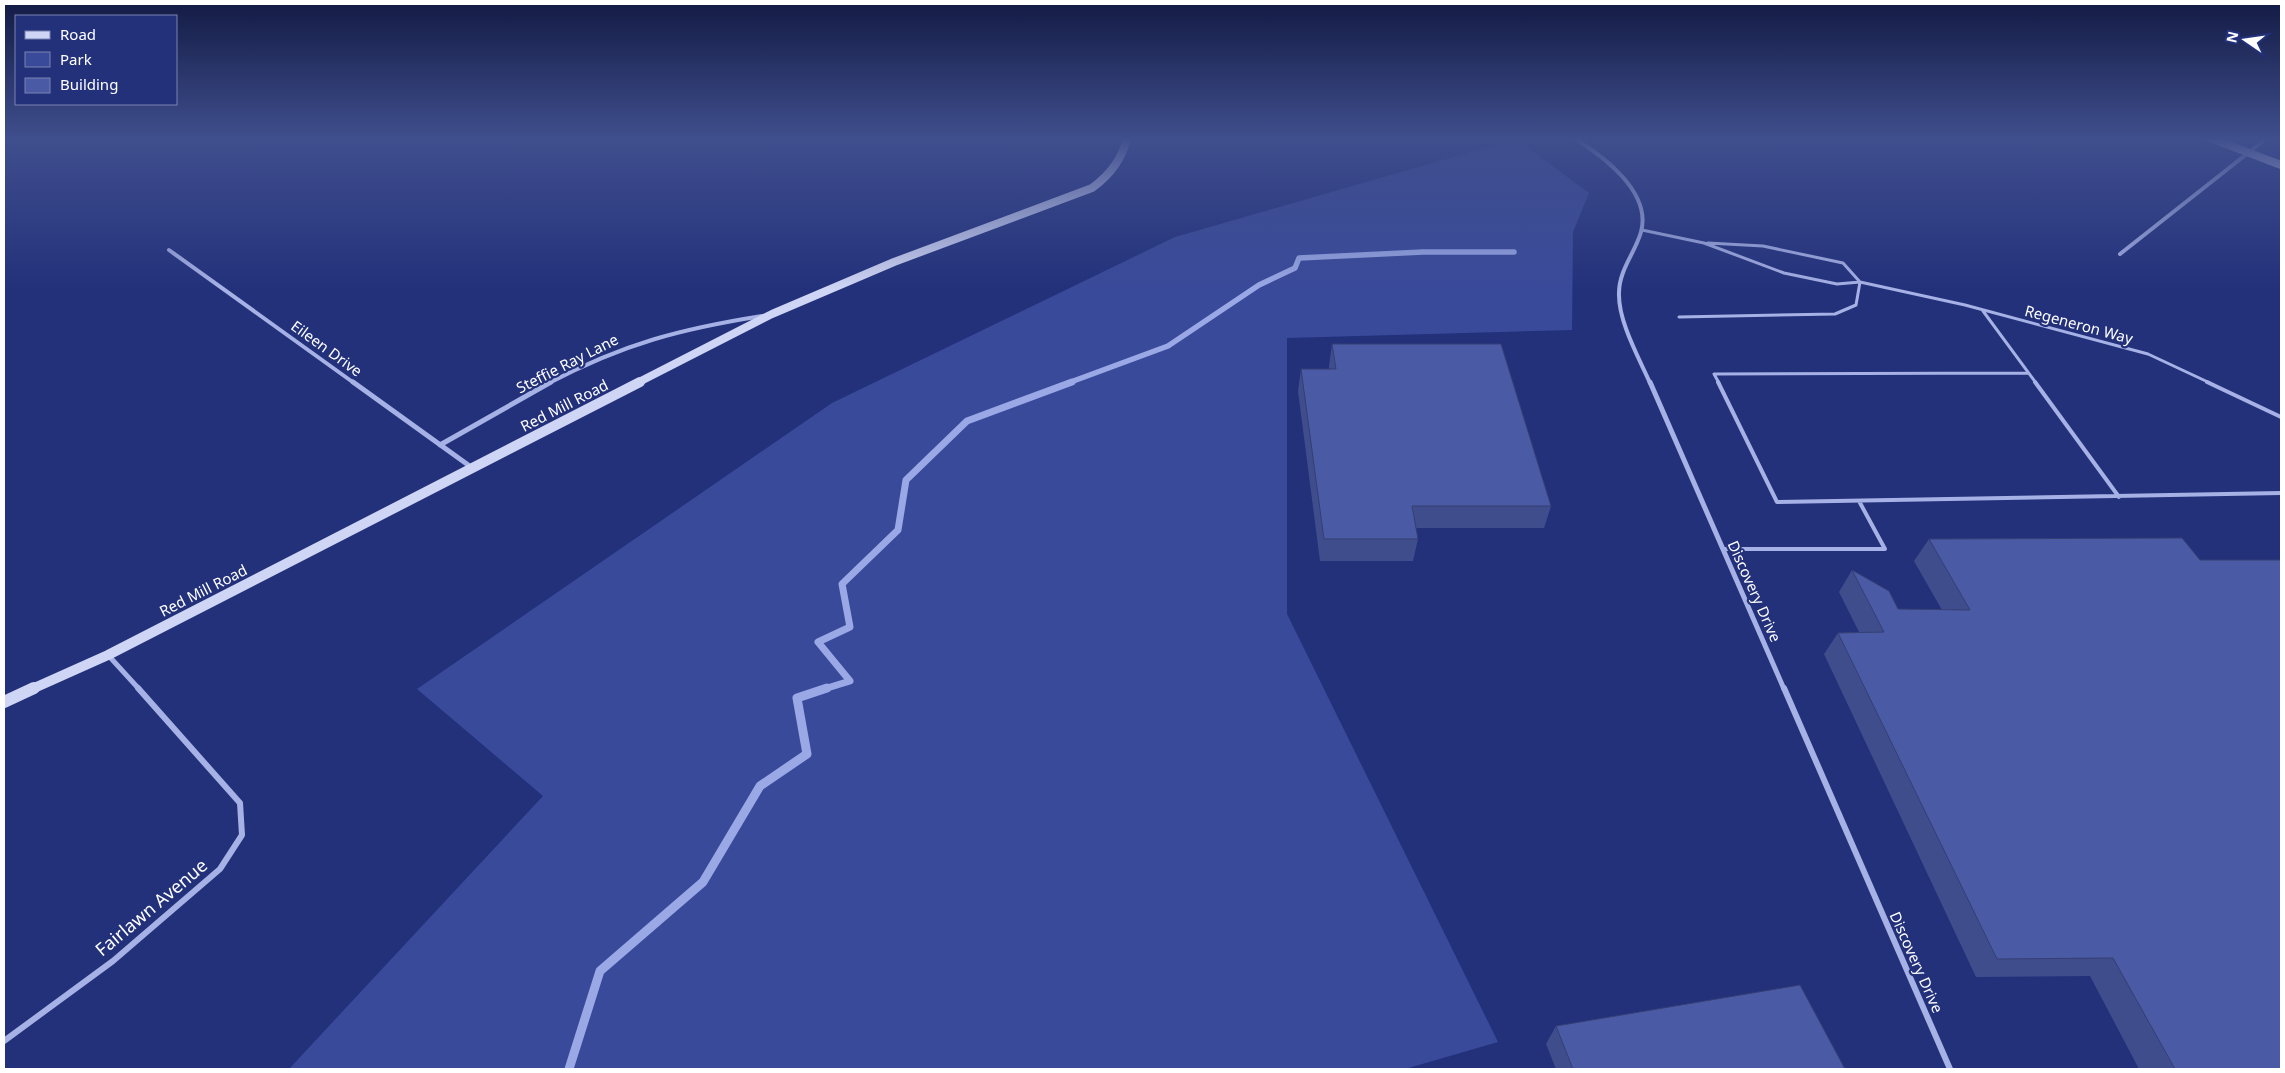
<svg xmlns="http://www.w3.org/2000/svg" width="2285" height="1073" viewBox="0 0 2285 1073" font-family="'Noto Sans',sans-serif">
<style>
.green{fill:#3a4a9a}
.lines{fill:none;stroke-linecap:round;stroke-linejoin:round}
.stream-far2{stroke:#9aa8e6;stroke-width:5.5}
.stream-far1{stroke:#9aa8e6;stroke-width:7}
.stream{stroke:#9aa8e6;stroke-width:9}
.lane-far1{stroke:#a6b1e5;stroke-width:3}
.lane{stroke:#a6b1e5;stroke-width:4}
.street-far2{stroke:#a6b1e5;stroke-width:4}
.street-far1{stroke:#a6b1e5;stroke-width:5}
.street{stroke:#a6b1e5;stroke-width:6}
.secondary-far2{stroke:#cfd5f4;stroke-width:8}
.secondary-far1{stroke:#cfd5f4;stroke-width:10}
.secondary{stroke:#cfd5f4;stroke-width:12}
.wall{fill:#404d8d}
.building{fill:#4b5aa4;stroke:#343f73}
.labels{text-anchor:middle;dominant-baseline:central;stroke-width:4.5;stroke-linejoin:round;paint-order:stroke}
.street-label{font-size:15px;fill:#fff;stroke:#23317b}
.near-street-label{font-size:18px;fill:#fff;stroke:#23317b}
</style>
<rect width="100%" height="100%" fill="#23317b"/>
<!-- green -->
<path class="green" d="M1516,139L1589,193L1573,232L1572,330L1287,338V614L1498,1042L1405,1069H289L543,796L417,689L832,403L1175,237Z"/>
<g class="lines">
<!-- stream-far2 -->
<path class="stream-far2" d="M1068,383L1168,346L1259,285L1295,268L1299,258L1423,252H1514"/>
<!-- stream-far1 -->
<path class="stream-far1" d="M824,689L850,681L818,642L850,627L842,584L898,530L906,480L967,421L1072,382"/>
<!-- stream -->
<path class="stream" d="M569,1069L600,971L703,882L760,786L807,754L797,698L827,688"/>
<!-- lane-far1 -->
<path class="lane-far1" d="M1642,230L1704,243L1784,273L1837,284L1860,282L1965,305L2148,354L2210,383
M1708,243L1763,246L1843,263L1860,282
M1983,311L2036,383
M1679,317L1835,314L1856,305L1860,282
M1719,383L1714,374L2028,373"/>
<!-- lane -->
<path class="lane" d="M1718,382L1777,502L2281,493
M2035,382L2119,497
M2207,382L2281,417
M1723,549H1885L1859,501"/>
<!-- street-far2 -->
<path class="street-far2" d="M1574,138C1603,156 1652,192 1641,232C1635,253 1619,270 1619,293C1618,321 1639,358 1650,383
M169,250L354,383
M2120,254L2267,138
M549,383C623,344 680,329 762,316"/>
<!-- street-far1 -->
<path class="street-far1" d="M353,382L471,467
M1650,382L1784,689
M440,445L551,382
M108,655L139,689"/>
<!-- street -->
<path class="street" d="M1784,688L1950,1069
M4,1041L113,961L220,869L242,835L240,803L138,688"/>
<!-- secondary-far2 -->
<path class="secondary-far2" d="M2210,138L2281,165
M637,383L772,314L894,262L1092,188C1110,175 1122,160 1127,138"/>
<!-- secondary-far1 -->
<path class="secondary-far1" d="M32,689L108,655L640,382"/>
<!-- secondary -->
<path class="secondary" d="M4,702L34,688"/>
</g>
<!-- wall -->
<path class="wall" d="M1332,344L1551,506L1544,528H1416L1418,539L1413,561H1320L1298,391L1301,369H1329V366Z
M1929,539L2281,1069H2139L2090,976L1976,977L1824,654L1838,633L1859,632L1839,592L1852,570L1898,609L1942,610L1914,561Z
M1556,1026L1845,1069H1556L1546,1044Z"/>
<!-- building -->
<path class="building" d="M1332,344H1501L1551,506H1412L1418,539H1324L1301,369H1336Z
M2182,538L2200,560H2281V1069H2175L2113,958L1997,959L1838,633L1884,632L1852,570L1889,591L1898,609L1970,610L1929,539Z
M1800,985L1845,1069H1573L1556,1026Z"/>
<!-- sky -->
<linearGradient id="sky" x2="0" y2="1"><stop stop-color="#131b44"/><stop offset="0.48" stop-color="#3f4e8d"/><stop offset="1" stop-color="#3f4e8d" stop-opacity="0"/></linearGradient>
<rect width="2285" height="289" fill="url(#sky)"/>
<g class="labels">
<!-- street labels -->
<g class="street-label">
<text transform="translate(2079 324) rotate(15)">Regeneron Way</text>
<text transform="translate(327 348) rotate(36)">Eileen Drive</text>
<text transform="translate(567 363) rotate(-27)">Steffie Ray Lane</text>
<text transform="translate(564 405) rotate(-27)">Red Mill Road</text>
<text transform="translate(203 590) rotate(-27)">Red Mill Road</text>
<text transform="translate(1755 591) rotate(66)">Discovery Drive</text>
<text transform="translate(1917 962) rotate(66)">Discovery Drive</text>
</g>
<!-- near-street labels -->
<g class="near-street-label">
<text transform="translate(151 907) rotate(-40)">Fairlawn Avenue</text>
</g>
</g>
<!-- border -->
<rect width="2285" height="1073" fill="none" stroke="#ffffff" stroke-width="10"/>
<!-- legend -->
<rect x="15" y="15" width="162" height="90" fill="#23317b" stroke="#7b83b0"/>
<rect x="25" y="31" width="25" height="8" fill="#cfd5f4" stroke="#7b83b0"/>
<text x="60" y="40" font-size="15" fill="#ffffff">Road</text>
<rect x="25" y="52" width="25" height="15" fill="#3a4a9a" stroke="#7b83b0"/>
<text x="60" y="65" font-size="15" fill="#ffffff">Park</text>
<rect x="25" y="78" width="25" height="15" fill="#4b5aa4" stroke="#7b83b0"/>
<text x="60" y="90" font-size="15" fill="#ffffff">Building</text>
<!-- north arrow -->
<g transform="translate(2245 40) rotate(283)" stroke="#23317b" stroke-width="4" paint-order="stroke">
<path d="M0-4L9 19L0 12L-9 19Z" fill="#ffffff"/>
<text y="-8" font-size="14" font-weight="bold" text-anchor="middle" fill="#ffffff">N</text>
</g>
</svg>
